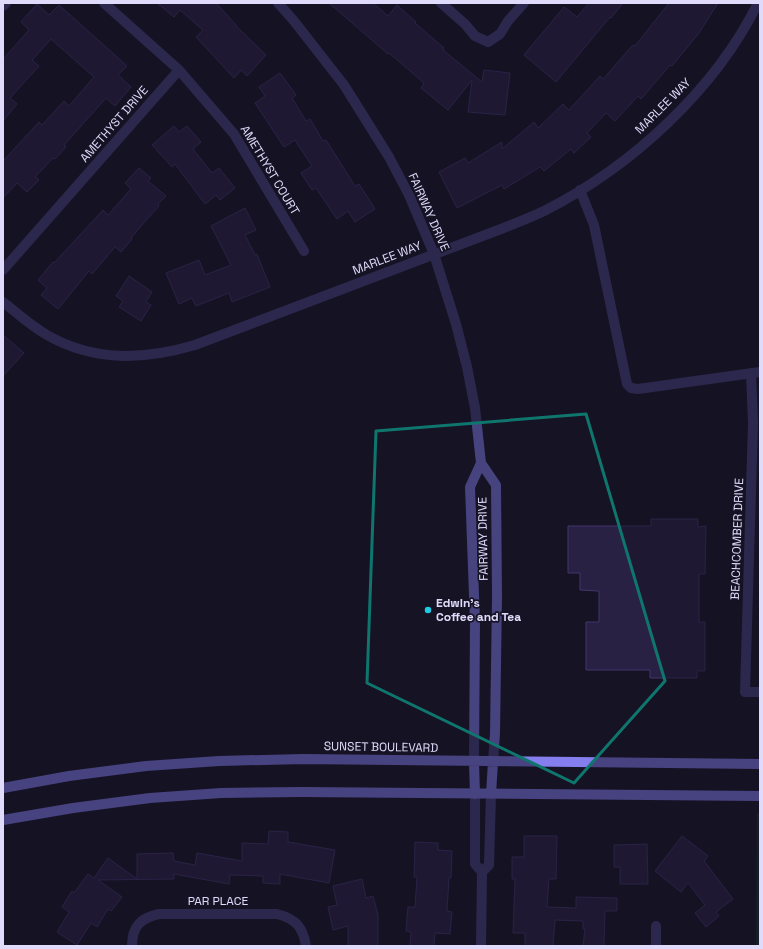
<svg xmlns="http://www.w3.org/2000/svg" width="763" height="949" viewBox="0 0 763 949" font-family="'Space Grotesk',sans-serif">
<style>
.green{fill:#162f2e}
.building{fill:#292144;stroke:#42366d}
.lines{fill:none;stroke-linecap:round;stroke-linejoin:round}
.minor{stroke:#47437e;stroke-width:10}
.tertiary{stroke:#47437e;stroke-width:10}
.secondary{stroke:#847eef;stroke-width:10}
.marked{fill:none;stroke:#0f766e;stroke-width:3;stroke-linejoin:round}
.poi-dot{fill:#1fcae3;stroke:#161325;stroke-width:1.5}
.labels{text-anchor:middle;dominant-baseline:central;stroke-width:3.5;stroke-linejoin:round;paint-order:stroke}
.street-label{font-size:12px;fill:#e0dbfb;stroke:#161325}
.poi-label{font-size:12px;font-weight:bold;fill:#e0dbfb;stroke:#161325;text-anchor:start}
</style>
<rect width="100%" height="100%" fill="#161325"/>
<!-- green -->
<path class="green" d="M757,813H760V946H756Z"/>
<!-- building -->
<path class="building" d="M157,3H216L236,25V26L266,55L247,76L241,70L234,78L196,37L203,30L180,10L174,17Z
M329,3H373L388,16L397,5L416,22L415,23L444,48L443,50L482,82L484,70L510,73L505,115L468,112L472,80L448,110L421,88L424,83L389,53L388,54Z
M589,3H623L611,18L610,17L556,82L524,55L564,7L577,17Z
M669,3H718L699,33L672,66L670,65L641,99L638,96L615,121L606,113L587,133L591,137L574,153L571,149L544,171L540,167L504,189L502,185L457,208L439,172L465,158L468,163L502,142V149L534,122L538,128L563,104L569,110L600,76L603,79L633,45L635,46Z
M37,4L49,15L59,5L127,66L118,75L131,87L115,106L106,98L64,145L66,147L55,159L53,158L35,177L39,180L27,192L17,183L3,198V161L39,122L42,125L64,101L69,106L94,77L51,39L32,60L39,66L10,98L17,104L3,121V59L29,30L21,22Z
M280,73L296,95L292,98L306,121L310,119L323,141L326,140L355,186L359,184L375,209L355,222L348,211L337,219L316,188L312,190L301,173L312,166L295,140L284,147L255,103L265,96L259,87Z
M174,126L179,132L187,126L201,142L193,149L212,173L219,168L235,188L220,200L216,195L205,204L175,164L172,167L152,145Z
M139,168L151,178L148,181L166,196L158,204L159,206L142,225L131,238L132,239L121,252L115,247L92,274L89,271L58,309L41,295L47,288L38,280L53,262L54,263L103,210L108,215L131,189L125,183Z
M245,208L256,230L245,235L255,255L257,254L270,287L232,302L229,293L196,306L192,298L179,304L166,273L199,260L205,275L231,265L211,226Z
M129,276L152,292L146,302L151,305L141,321L119,307L123,301L116,296Z
M3,335L24,353L3,376Z
M651,519H698V527L706,526L705,574H699V622H705V671H697V678H650V670H586V622H599V591L580,590V573H568V526H651Z
M269,831L288,832V842L335,850L329,883L280,874V884L263,883V876L230,875L229,884L174,874V879L98,880L122,897L111,911L108,909L97,927L91,923L77,945L57,932L69,912L62,907L72,891L74,893L88,874L94,878L108,858L137,879V854L173,853L174,861L195,865L197,853L242,861V843L268,844Z
M524,836H557L556,879H549L547,907L576,908V897L617,898V911H605L604,946H583L585,929H583V921L555,920L553,946H525V933H513L515,879H512V857H524Z
M682,836L708,856L704,861L733,899L716,912L719,916L706,927L695,913L705,905L688,883L681,892L655,871Z
M415,842L438,843V850L452,851L451,878H449L447,911L452,912L450,934L435,933L434,946H410L411,932L406,931L408,907H415L417,877H414Z
M647,844L648,884H620V867H614V845Z
M362,879L366,898L373,896L378,915V946H348V926L333,930L328,907L337,905L333,886Z"/>
<g class="lines">
<!-- minor -->
<path class="minor" d="M441,3L465,24L475,36L488,42L500,34L508,21L524,3
M3,6L6,3
M179,70L234,134L304,251
M580,190L594,225L627,384L631,388L638,389L760,372
M3,270L179,70L104,3
M3,302C17,313 31,326 47,335C94,362 144,360 195,345L501,229C516,223 532,217 546,210C632,166 715,90 758,3
M751,373L753,423L745,692H760
M475,794V864L482,872L481,946
M482,872L489,865L491,794
M132,946C132,926 141,918 159,914H277C296,919 303,927 306,946
M656,946V926"/>
<!-- tertiary -->
<path class="tertiary" d="M278,3L294,21L344,85L389,157L409,195L434,254L456,324L467,367L475,408L481,463L496,485L497,597L495,733L493,762
M474,762L475,622L470,487L481,463"/>
<!-- secondary -->
<path class="secondary" d="M474,762L475,794
M3,788L69,776L146,766L219,761L303,759L760,764
M491,794L493,762
M3,820L73,808L150,798L221,793L302,792L760,796"/>
</g>
<!-- marked area -->
<path d="M0 0H763V949H0ZM586,414L665,681L574,783L367,683L376,431Z" fill="#161325" fill-opacity=".55" fill-rule="evenodd"/>
<path class="marked" d="M586,414L665,681L574,783L367,683L376,431Z"/>
<!-- markers -->
<circle class="poi-dot" cx="428" cy="610" r="4"/>
<g class="labels">
<!-- street labels -->
<g class="street-label">
<text transform="translate(663 106) rotate(-45)">MARLEE WAY</text>
<text transform="translate(114 124) rotate(-49)">AMETHYST DRIVE</text>
<text transform="translate(270 170) rotate(59)">AMETHYST COURT</text>
<text transform="translate(429 212) rotate(66)">FAIRWAY DRIVE</text>
<text transform="translate(387 258) rotate(-21)">MARLEE WAY</text>
<text transform="translate(483 539) rotate(-91)">FAIRWAY DRIVE</text>
<text transform="translate(737 539) rotate(-88)">BEACHCOMBER DRIVE</text>
<text transform="translate(381 747) rotate(1)">SUNSET BOULEVARD</text>
<text x="218" y="901">PAR PLACE</text>
</g>
<!-- poi labels -->
<g class="poi-label">
<text x="436" y="603">Edwin's<tspan x="436" dy="14">Coffee and Tea</tspan></text>
</g>
</g>
<!-- border -->
<rect width="763" height="949" fill="none" stroke="#e0dbfb" stroke-width="8"/>
</svg>
